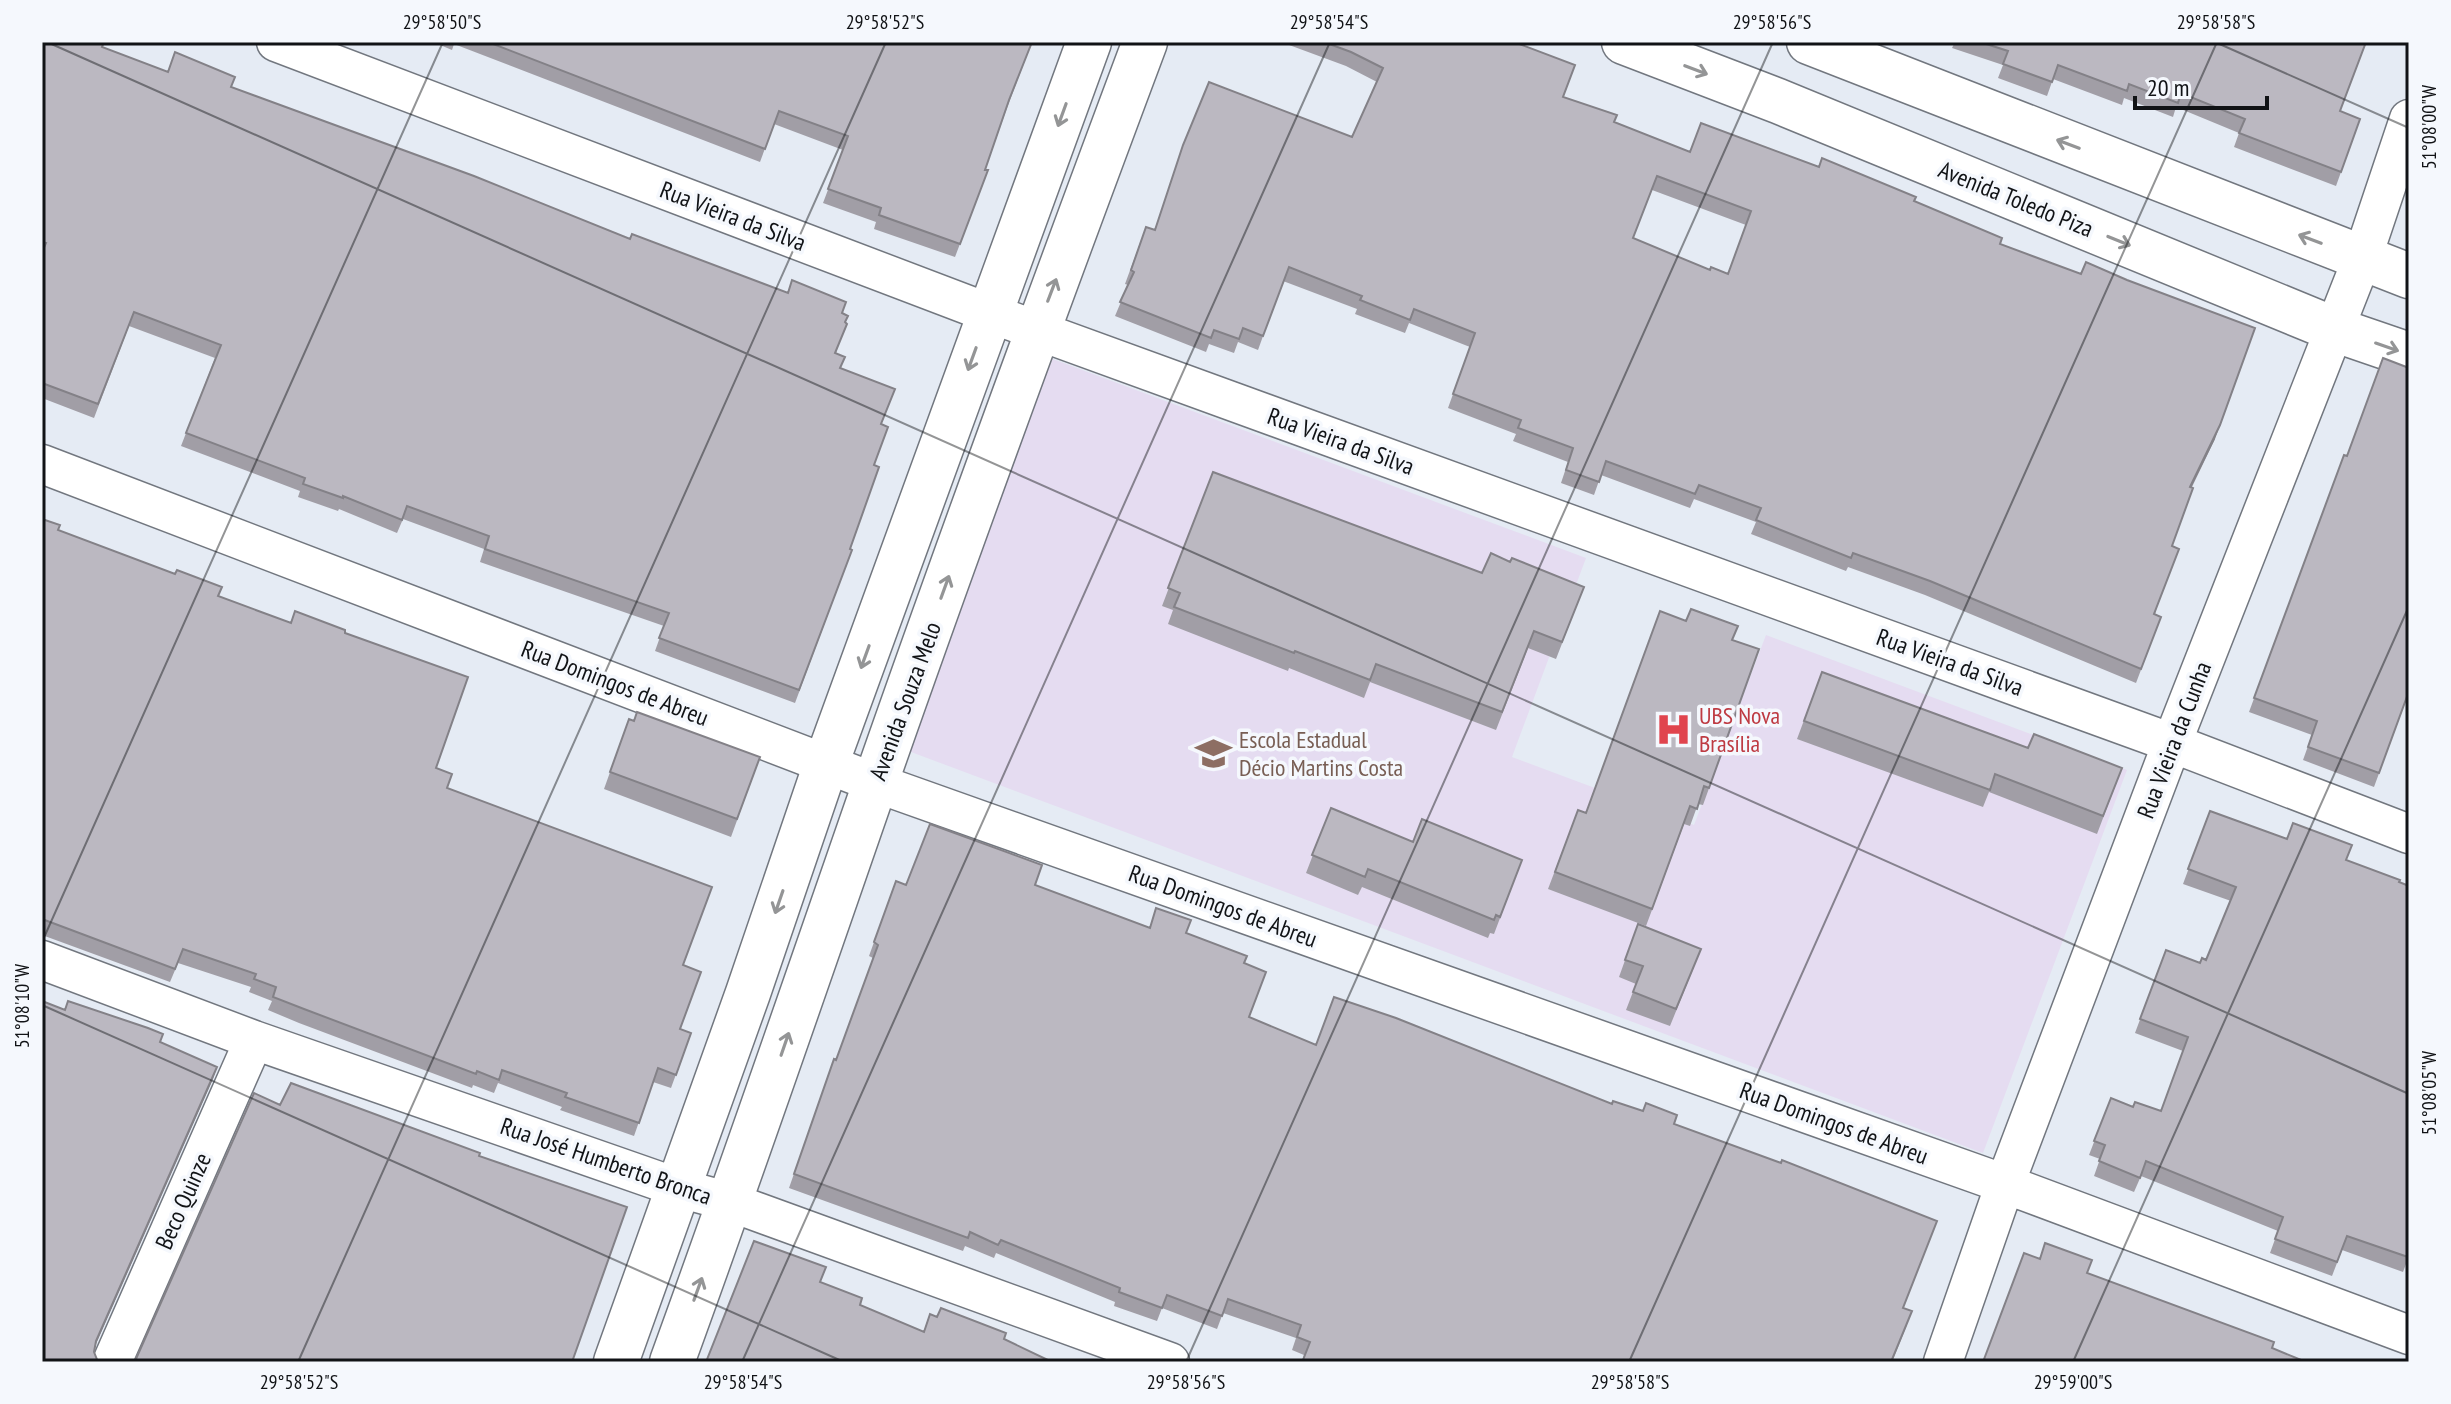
<svg xmlns="http://www.w3.org/2000/svg" width="2451" height="1404" viewBox="0 0 2451 1404" font-family="'PT Sans Narrow',sans-serif">
<style>
.education{fill:#e5dcf1}
.lines{fill:none;stroke-linecap:round;stroke-linejoin:round}
.street-casing{stroke:#72777f;stroke-width:41}
.secondary-casing{stroke:#72777f;stroke-width:47}
.street{stroke:#fff;stroke-width:38}
.secondary{stroke:#fff;stroke-width:44}
.wall{fill:#a19ea6;fill-rule:evenodd}
.shaded-wall{fill:#838187}
.building{fill:#bbb8c1;stroke:#838187;stroke-width:2;fill-rule:evenodd}
.oneway{stroke:#949596}
.ticks{fill:none;stroke:#111316;stroke-width:2;stroke-opacity:0.45}
.labels{text-anchor:middle;dominant-baseline:central;stroke-width:7;stroke-linejoin:round;paint-order:stroke}
.street-label{font-size:24px;fill:#111316;stroke:#f5f8fd}
.health-label{font-size:24px;fill:#be3a42;stroke:#f5f8fd;text-anchor:start}
.education-label{font-size:24px;fill:#785e54;stroke:#f5f8fd;text-anchor:start}
.neatline{fill:none;stroke:#111316;stroke-width:3}
.ticks-label{font-size:20px;text-anchor:middle;fill:#111316}
</style>
<rect width="100%" height="100%" fill="#e5ebf4"/>
<!-- education -->
<path class="education" d="M1050,358L1586,558L1512,757L1694,825L1766,635L2127,770L1983,1153L903,749Z"/>
<g class="lines">
<defs>
<path id="street" d="M276,42L989,313L2172,743L2409,834
M42,464L876,783L2005,1184L2409,1335
M42,960L254,1040L679,1188L730,1202L1170,1362
M112,1362L254,1040
M1943,1362L2005,1184L2172,743L2362,259L2409,119"/>
<path id="secondary" d="M1624,42L1778,101L2336,330L2409,355
M1809,42L2409,276
M616,1362L748,993L826,764L1089,42
M672,1362C742,1170 808,977 875,784C962,535 1053,288 1145,42"/>
</defs>
<!-- street casing -->
<use href="#street" class="street-casing"/>
<!-- secondary casing -->
<use href="#secondary" class="secondary-casing"/>
<!-- street -->
<use href="#street" class="street"/>
<!-- secondary -->
<use href="#secondary" class="secondary"/>
</g>
<!-- wall -->
<path class="wall" d="M42,42L102,47L168,72L231,87L630,239L842,313L845,323L836,353L841,368L881,424L874,465L850,549L852,550L795,703L655,651L664,626L480,562L484,549L403,519L397,533L339,509L338,511L298,497L300,491L181,446L215,358L129,326L94,418L42,398Z
M433,42H1032L1007,108L985,170H988L955,257L874,229L876,222L823,203L843,150L774,124L760,162L454,44L452,50Z
M1281,42H1514L1563,97L1614,122L1690,152L1915,201L2000,244L2215,439L2192,487L2172,546L2155,614L2161,617L2136,683L1925,595L1848,567L1846,571L1751,534L1756,522L1694,499L1690,508L1601,475L1594,495L1561,483L1568,462L1513,441L1516,434L1448,408L1470,347L1409,323L1405,333L1355,314L1357,309L1283,281L1258,350L1238,342L1234,353L1209,344L1206,352L1115,316L1128,285L1125,284L1146,227L1154,230L1352,137L1377,82L1346,66ZM1652,190L1746,225L1728,274L1710,270L1633,238Z
M1949,42H2366L2340,111L2360,119L2336,186L2234,147L2239,133L2176,107L2173,117L2124,98L2122,105L2053,79L2047,96L1998,78L2003,65L1952,48L1954,44Z
M2344,455L2347,456L2409,692L2374,787L2303,760L2312,735L2249,712Z
M1213,472L1482,573L1510,562L1584,587L1556,659L1528,648L1496,730L1370,682L1364,698L1289,668L1288,671L1168,624L1173,610L1162,606Z
M42,519L58,530L218,596L291,623L345,633L436,768L447,788L683,965L680,1029L691,1033L671,1088L653,1082L634,1136L560,1110L562,1107L498,1083L494,1093L473,1085L472,1088L299,1023L268,1010L272,1001L249,992L251,987L178,963L170,982L42,935Z
M1733,640L1759,649L1703,805L1698,804L1690,826L1684,824L1646,926L1548,889L1578,810L1586,813Z
M1822,672L2028,748L2122,768L2097,834L1989,792L1983,807L1797,739Z
M629,719L760,757L731,837L604,789Z
M1331,808L1413,842L1522,860L1494,934L1490,933L1488,938L1362,887L1358,895L1306,873Z
M2210,811L2346,860L2399,882L2409,1256L2403,1272L2342,1250L2332,1276L2270,1253L2278,1231L2141,1176L2134,1192L2094,1176L2100,1159L2089,1155L2111,1098L2133,1107L2161,1111L2183,1051L2135,1033L2166,950L2200,963L2206,960L2231,901L2183,884Z
M896,881L906,885H1035L1149,928L1186,933L1244,963L1249,1017L1316,1045L1612,1104L1674,1124L1903,1308L1907,1325L1892,1362H1302L1304,1355L1292,1350L1296,1338L1223,1313L1217,1329L1162,1308L1157,1321L1114,1306L1115,1302L996,1253L994,1258L965,1246L963,1251L789,1188L834,1059L836,1060L873,958L869,956Z
M1638,924L1694,967L1670,1026L1626,1010L1636,984L1619,977Z"/>
<!-- shaded-wall -->
<path class="shaded-wall" d="M2250,342L2215,439L2185,500Z
M217,1067L213,1079L92,1353L96,1341Z"/>
<!-- building -->
<path class="building" d="M42,42H104L102,47L168,72L175,52L235,77L231,87L474,176L630,239L632,234L788,293L792,280L846,302L842,313L848,316L845,322L847,324L835,353L845,357L840,368L895,389L881,424L888,427L874,465L879,467L850,549L852,550L799,690L659,638L669,613L485,549L489,536L407,506L402,520L343,496V498L303,484L305,478L186,433L221,345L134,312L98,404L42,383V252L46,243L42,242Z
M488,42H1032L1009,100L985,170H988L960,244L879,215L881,208L828,189L848,136L779,111L765,149Z
M1324,42H1514L1575,65L1563,97L1617,115L1614,122L1690,152L1701,123L1819,167L1822,158L1916,197L1914,201L2002,238L2000,244L2081,274L2086,262L2127,280L2255,328L2220,425L2190,487L2193,488L2172,546L2179,549L2154,614L2161,617L2141,669L1930,581L1853,553L1851,558L1756,520L1761,508L1699,485L1695,494L1606,461L1599,482L1566,470L1573,448L1518,428L1521,420L1453,394L1475,333L1414,309L1410,320L1360,300L1362,296L1289,267L1263,336L1243,328L1239,339L1214,330L1211,338L1120,302L1134,272L1131,270L1146,227L1155,230L1183,145L1209,82L1352,137L1383,68L1351,52ZM1657,176L1751,211L1728,274L1711,267L1710,270L1633,238Z
M1980,42H2366L2340,111L2360,119L2341,172L2239,133L2245,119L2181,93L2178,103L2129,84L2127,91L2058,65L2052,82L2003,64L2008,51Z
M2383,358L2409,368V691L2379,773L2308,747L2317,721L2254,698L2344,455L2347,456Z
M1213,472L1482,573L1491,553L1510,562L1512,558L1584,587L1562,642L1534,631L1502,712L1376,664L1370,680L1295,651L1294,653L1174,607L1180,593L1168,588Z
M42,519L60,525L58,530L175,574L177,570L222,587L218,596L291,623L295,611L345,630V633L468,677L436,768L452,774L447,788L712,887L683,965L701,972L680,1029L691,1033L676,1075L658,1068L639,1123L565,1097L567,1093L502,1070L499,1080L477,1071L476,1074L304,1009L273,997L276,987L254,979L256,974L183,949L175,969L42,919Z
M1691,609L1738,626L1732,640L1759,649L1709,788L1704,786L1697,809L1690,806L1652,909L1555,872L1578,810L1586,813L1660,611L1686,621Z
M1822,672L2028,748L2034,734L2122,768L2103,816L1995,774L1990,790L1804,721Z
M637,712L760,757L737,819L610,772L629,719L634,721Z
M1331,808L1413,842L1422,819L1522,860L1500,917L1496,915L1494,920L1368,869L1365,877L1312,855Z
M2210,811L2287,839L2293,823L2352,845L2346,860L2400,880L2399,882L2409,886L2408,1257L2347,1236L2337,1262L2275,1239L2283,1217L2146,1161L2140,1178L2099,1161L2105,1145L2094,1141L2111,1098L2133,1107L2135,1102L2161,1111L2188,1037L2140,1019L2166,950L2200,963L2202,958L2206,960L2236,887L2188,869Z
M930,824L1042,865L1035,885L1150,928L1156,908L1191,920L1186,933L1247,956L1244,963L1266,972L1249,1017L1316,1045L1334,997L1396,1018L1612,1104L1613,1101L1643,1111L1646,1103L1677,1115L1674,1124L1781,1163L1782,1160L1937,1221L1903,1308L1912,1311L1891,1362H1308L1303,1360L1310,1342L1297,1337L1301,1325L1228,1299L1222,1316L1167,1295L1162,1308L1119,1292L1120,1288L1001,1240L998,1245L970,1232L968,1238L794,1174L834,1059L836,1060L878,945L874,942L896,881L906,885Z
M1638,924L1701,949L1676,1009L1633,992L1643,966L1625,960Z
M42,1001L65,1010L68,1001L148,1028L163,1034L160,1042L217,1067L96,1341L94,1352L98,1362H42Z
M291,1083L480,1153L479,1156L627,1207L572,1362H134L136,1359L254,1093L280,1105Z
M754,1241L826,1267L820,1282L862,1298L860,1305L924,1332L930,1314L937,1317L941,1308L1006,1333L1004,1339L1052,1362H706Z
M2045,1243L2092,1260L2087,1273L2274,1342L2272,1348L2306,1362H1983L2024,1253L2040,1259Z"/>
<!-- one-way arrows -->
<defs><path id="oneway-shaft" d="M-6 0H5M1.5-3L5.5 0L1.5 3" fill="none" stroke-width="1.6" stroke-linecap="round" stroke-linejoin="round" transform="scale(2)"/></defs>
<g class="oneway">
<use href="#oneway-shaft" transform="translate(1696 70) rotate(21)"/>
<use href="#oneway-shaft" transform="translate(1062 115) rotate(110)"/>
<use href="#oneway-shaft" transform="translate(2068 144) rotate(-159)"/>
<use href="#oneway-shaft" transform="translate(2310 239) rotate(-159)"/>
<use href="#oneway-shaft" transform="translate(2119 241) rotate(22)"/>
<use href="#oneway-shaft" transform="translate(1052 290) rotate(-69)"/>
<use href="#oneway-shaft" transform="translate(2387 347) rotate(19)"/>
<use href="#oneway-shaft" transform="translate(972 359) rotate(110)"/>
<use href="#oneway-shaft" transform="translate(945 587) rotate(-70)"/>
<use href="#oneway-shaft" transform="translate(865 657) rotate(110)"/>
<use href="#oneway-shaft" transform="translate(779 902) rotate(109)"/>
<use href="#oneway-shaft" transform="translate(785 1044) rotate(-71)"/>
<use href="#oneway-shaft" transform="translate(698 1289) rotate(-70)"/>
</g>
<!-- ticks -->
<path class="ticks" d="M47,42L2409,1094M2215,42L2409,128M42,942L443,42M42,1005L844,1362M298,1362L886,42M742,1362L1330,42M1186,1362L1773,42M1629,1362L2217,42M2073,1362L2409,606"/>
<!-- icons -->
<defs>
<symbol id="hospital-bare" viewBox="-9 -9 18 18"><path d="M-5-5h3v3.5h4V-5h3V5h-3V1.5h-4V5h-3Z" fill="#e0444e" stroke="#f5f8fd" stroke-width="2.5" paint-order="stroke"/></symbol>
<symbol id="school-bare" viewBox="-9 -9 18 18"><path d="M0-5L7-2L0 1L-7-2ZM-4 1L0 2.5L4 1V4Q0 6-4 4Z" fill="#8d6e63" stroke="#f5f8fd" stroke-width="2.5" paint-order="stroke"/></symbol>
</defs>
<g fill-rule="evenodd">
<use href="#hospital-bare" x="1648" y="704" width="51" height="51"/>
<use href="#school-bare" x="1188" y="728" width="51" height="51"/>
</g>
<g class="labels">
<!-- street labels -->
<g class="street-label">
<text transform="translate(2016 199) rotate(22)">Avenida Toledo Piza</text>
<text transform="translate(733 216) rotate(21)">Rua Vieira da Silva</text>
<text transform="translate(1341 441) rotate(20)">Rua Vieira da Silva</text>
<text transform="translate(1950 662) rotate(20)">Rua Vieira da Silva</text>
<text transform="translate(615 683) rotate(21)">Rua Domingos de Abreu</text>
<text transform="translate(905 701) rotate(-70)">Avenida Souza Melo</text>
<text transform="translate(2174 740) rotate(-69)">Rua Vieira da Cunha</text>
<text transform="translate(1223 906) rotate(20)">Rua Domingos de Abreu</text>
<text transform="translate(1834 1123) rotate(20)">Rua Domingos de Abreu</text>
<text transform="translate(606 1161) rotate(19)">Rua José Humberto Bronca</text>
<text transform="translate(183 1201) rotate(-66)">Beco Quinze</text>
</g>
<!-- health labels -->
<g class="health-label">
<text x="1699" y="715">UBS Nova<tspan x="1699" dy="28">Brasília</tspan></text>
</g>
<!-- education labels -->
<g class="education-label">
<text x="1239" y="739">Escola Estadual<tspan x="1239" dy="28">Décio Martins Costa</tspan></text>
</g>
</g>
<!-- border -->
<rect width="2451" height="1404" fill="none" stroke="#f5f8fd" stroke-width="88"/>
<!-- scale -->
<path d="M2135 96v12h132v-12" fill="none" stroke="#111316" stroke-width="4"/>
<text x="2147" y="96" font-size="24" fill="#111316" stroke="#f5f8fd" stroke-width="6" paint-order="stroke">20 m</text>
<rect x="44" y="44" width="2363" height="1316" class="neatline"/>
<g class="ticks-label">
<text x="442" y="29">29°58'50"S</text>
<text x="885" y="29">29°58'52"S</text>
<text x="1329" y="29">29°58'54"S</text>
<text x="1772" y="29">29°58'56"S</text>
<text x="2216" y="29">29°58'58"S</text>
<text transform="translate(2429 127) rotate(-90)" y="7">51°08'00"W</text>
<text transform="translate(22 1006) rotate(-90)" y="7">51°08'10"W</text>
<text transform="translate(2429 1093) rotate(-90)" y="7">51°08'05"W</text>
<text x="299" y="1389">29°58'52"S</text>
<text x="743" y="1389">29°58'54"S</text>
<text x="1186" y="1389">29°58'56"S</text>
<text x="1630" y="1389">29°58'58"S</text>
<text x="2073" y="1389">29°59'00"S</text>
</g>
</svg>
